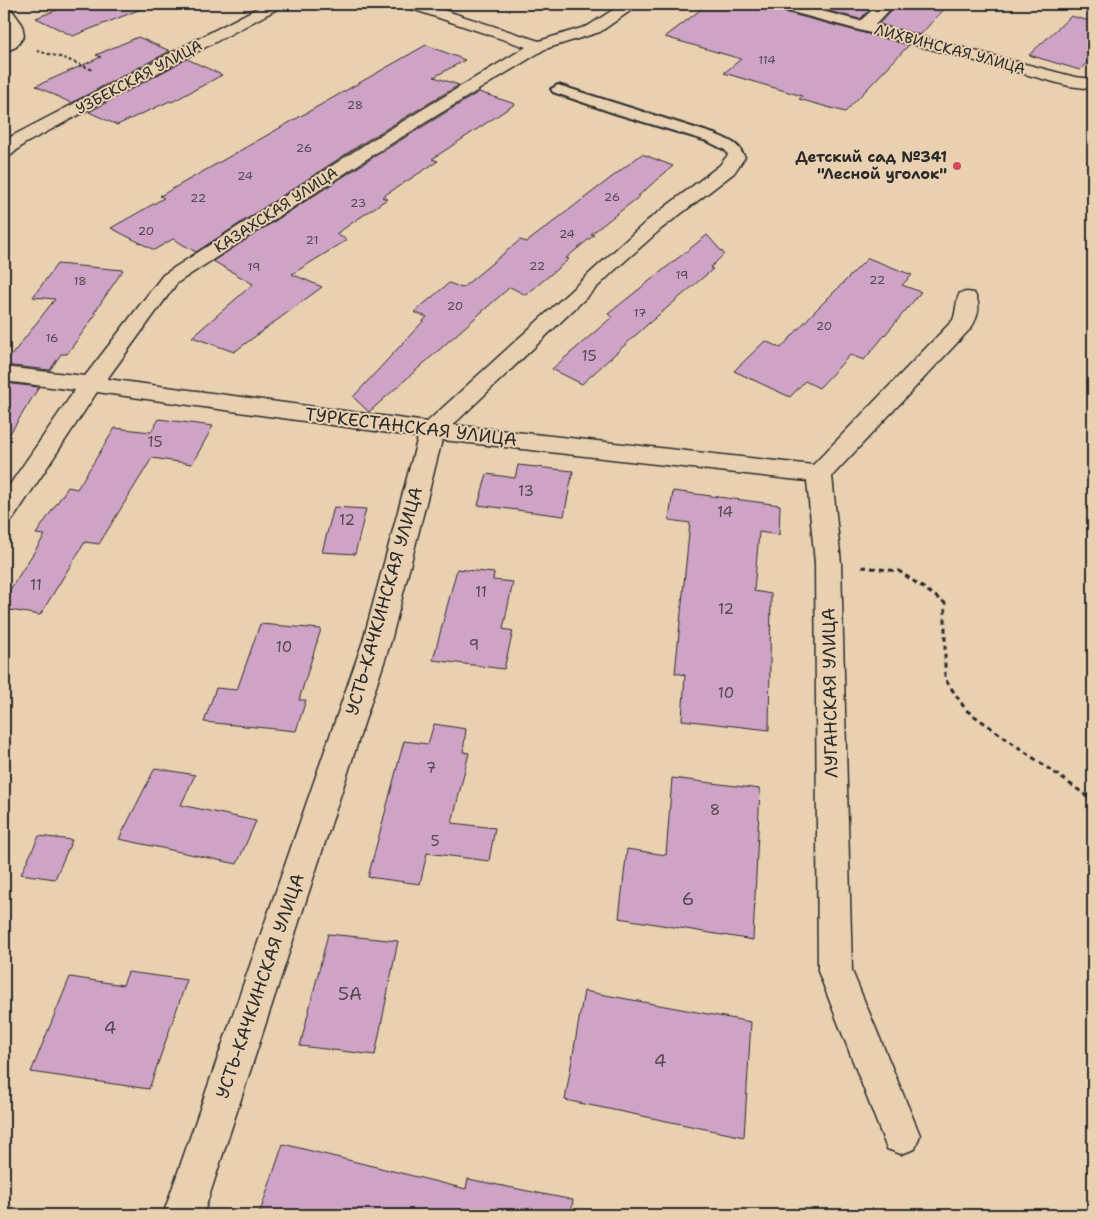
<svg xmlns="http://www.w3.org/2000/svg" width="1097" height="1219" viewBox="0 0 1097 1219" font-family="'Shantell Sans',sans-serif">
<style>
.building{fill:#cfa3c5;stroke:#2b2b2b}
.lines{fill:none;stroke-linecap:round;stroke-linejoin:round}
.service-casing{stroke:#2b2b2b;stroke-width:4}
.minor-casing{stroke:#2b2b2b;stroke-width:3}
.path-far2{stroke:#2b2b2b;stroke-width:2;stroke-dasharray:3 2.5;stroke-linecap:butt}
.path-far1{stroke:#2b2b2b;stroke-width:3;stroke-dasharray:5 4;stroke-linecap:butt}
.path{stroke:#2b2b2b;stroke-width:4;stroke-dasharray:6 5;stroke-linecap:butt}
.service{fill:#e8d0b1;fill-rule:evenodd}
.minor{fill:#e8d0b1;fill-rule:evenodd}
.poi-dot{fill:#d1495b;stroke:#e8d0b1;stroke-width:2}
.labels{text-anchor:middle;dominant-baseline:central;stroke-width:4;stroke-linejoin:round;paint-order:stroke}
.far-number-label{font-size:12px;fill:#544952}
.far-street-label{font-size:15px;fill:#2b2b2b;stroke:#e8d0b1}
.far-poi-label{font-size:15px;font-weight:bold;fill:#2b2b2b;stroke:#e8d0b1;text-anchor:end}
.number-label{font-size:15px;fill:#544952}
.street-label{font-size:18px;fill:#2b2b2b;stroke:#e8d0b1}
.near-number-label{font-size:18px;fill:#544952}
</style>
<rect width="100%" height="100%" fill="#e8d0b1"/>
<filter id="ink" filterUnits="userSpaceOnUse"><feTurbulence type="fractalNoise" baseFrequency=".02" numOctaves="2"/><feDisplacementMap in="SourceGraphic" scale="10" xChannelSelector="R" yChannelSelector="G"/><feConvolveMatrix kernelMatrix="1 2 1 2 8 2 1 2 1" color-interpolation-filters="sRGB"/></filter>
<g filter="url(#ink)">
<!-- building -->
<path class="building" d="M72,4H150L151,5L73,36L36,18Z
M708,4H768L773,9L909,45L845,112L799,99L802,96L724,73L741,59L665,37Z
M801,4H876L860,19Z
M897,4H949L920,35L879,24Z
M1071,16L1093,22V56L1080,70L1029,55Z
M138,37L170,51L71,103L36,86L101,57L96,55Z
M426,45L465,60L434,77L459,85L366,141L196,252L173,239L154,250L111,228L164,198L160,196Z
M187,59L222,75L172,102L170,101L117,125L89,112Z
M479,92L515,104L432,159L438,161L382,197L387,199L336,234L347,240L292,274L322,287L234,352L192,337L253,284L213,261L380,153Z
M642,154L673,166L638,196H640L591,234L594,235L566,258L569,259L526,295L510,287L369,412L353,397L427,317L414,312L449,283L462,288L520,240L527,242Z
M707,235L724,254L710,268L713,269L648,324L582,384L552,369L612,317L608,314Z
M868,258L912,275L902,285L921,292L864,360L850,355L819,388L805,381L790,397L734,371L765,341L781,348L813,313Z
M57,264L123,270L94,313L96,314L67,354H61L50,370L4,365L55,299L33,297Z
M4,383L39,387L4,443Z
M159,419L213,426L192,464L152,458L99,544L85,542L40,615L4,609V599L45,535L36,534L68,487L77,489L115,428L151,432Z
M518,465L573,471L564,516L478,505L487,474L515,478Z
M673,491L780,505L779,535L759,532L754,591L771,594L769,730L682,720L685,675L675,673L690,523L669,520Z
M334,507L366,509L355,554L322,552Z
M457,569L494,573L493,580L513,582L503,629L513,631L504,669L433,660Z
M260,624L321,629L299,700H306L296,731L204,722L216,688L237,690Z
M434,724L466,729L463,752L469,753L452,823L495,828L489,861L427,853L420,884L368,877L404,741L428,744Z
M155,768L195,775L181,805L256,821L237,864L119,839Z
M672,778L760,789L753,940L619,918L627,849L666,855Z
M39,836L72,840L55,879L21,874Z
M328,934L398,941L375,1055L300,1046Z
M128,972L187,980L149,1089L31,1072L70,977L123,985Z
M584,991L751,1022L744,1137L565,1100Z
M283,1144L466,1189L468,1179L573,1200L571,1215H259Z"/>
<g class="lines">
<defs>
<path id="service" d="M558,85L717,135C728,140 741,144 743,157L741,160H731L725,150L707,141L614,113L553,92L551,89Z"/>
<path id="minor" d="M4,4L9,6L22,24L24,36L16,47L4,52V41L8,36L4,20Z
M265,4H284L281,7L24,144L10,156L4,157V143L12,136Z
M403,4H425L539,41L588,26L622,4H640L600,32L545,49L379,151L177,283L107,379L427,422L647,221L720,165C727,156 730,150 742,153L745,157L734,173L661,229L615,270L453,425L813,465L953,320C957,311 955,301 960,293L967,292L974,293C982,305 978,317 971,328L832,476L841,563L852,971L920,1135L915,1149L901,1154L887,1149L818,971L815,563L807,481L442,440L391,641L203,1215H163L363,641L418,437L97,392L13,519L4,521V493L75,390L4,381V367L85,376L163,275L367,143L526,47L406,7Z
M770,4H795L860,21L879,4H895L875,25L1075,77L1093,79V89L1069,86L773,7Z"/>
</defs>
<!-- service casing -->
<use href="#service" class="service-casing"/>
<!-- minor casing -->
<use href="#minor" class="minor-casing"/>
<!-- path-far2 -->
<path class="path-far2" d="M37,51L64,58L93,70"/>
<!-- path-far1 -->
<path class="path-far1" d="M862,567L899,571L945,603V679L966,710L1087,796"/>
<!-- path -->
<path class="path" d="M1085,795L1093,800"/>
<!-- service -->
<use href="#service" class="service"/>
<!-- minor -->
<use href="#minor" class="minor"/>
</g>
</g>
<!-- markers -->
<circle class="poi-dot" cx="957" cy="166" r="5"/>
<g class="labels">
<!-- far-number labels -->
<g class="far-number-label">
<text x="767" y="60">114</text>
<text x="355" y="105">28</text>
<text x="304" y="148">26</text>
<text x="245" y="176">24</text>
<text x="612" y="197">26</text>
<text x="198" y="198">22</text>
<text x="358" y="203">23</text>
<text x="146" y="231">20</text>
<text x="567" y="234">24</text>
<text x="312" y="240">21</text>
<text x="537" y="266">22</text>
<text x="254" y="267">19</text>
<text x="682" y="275">19</text>
<text x="877" y="280">22</text>
<text x="80" y="281">18</text>
<text x="455" y="306">20</text>
<text x="640" y="313">17</text>
<text x="824" y="326">20</text>
<text x="52" y="338">16</text>
</g>
<!-- far-street labels -->
<g class="far-street-label">
<text transform="translate(950 49) rotate(15)">ЛИХВИНСКАЯ УЛИЦА</text>
<text transform="translate(139 77) rotate(-28)">УЗБЕКСКАЯ УЛИЦА</text>
<text transform="translate(276 210) rotate(-33)">КАЗАХСКАЯ УЛИЦА</text>
</g>
<!-- far-poi labels -->
<g class="far-poi-label">
<text x="947" y="157">Детский сад №341<tspan x="947" dy="17">"Лесной уголок"</tspan></text>
</g>
<!-- number labels -->
<g class="number-label">
<text x="589" y="356">15</text>
<text x="155" y="442">15</text>
<text x="526" y="491">13</text>
<text x="725" y="512">14</text>
<text x="347" y="520">12</text>
<text x="36" y="585">11</text>
<text x="481" y="592">11</text>
<text x="726" y="609">12</text>
<text x="474" y="645">9</text>
<text x="284" y="647">10</text>
<text x="726" y="693">10</text>
<text x="431" y="768">7</text>
<text x="715" y="810">8</text>
<text x="435" y="841">5</text>
</g>
<!-- street labels -->
<g class="street-label">
<text transform="translate(411 427) rotate(7)">ТУРКЕСТАНСКАЯ УЛИЦА</text>
<text transform="translate(384 601) rotate(-74)">УСТЬ-КАЧКИНСКАЯ УЛИЦА</text>
<text transform="translate(830 693) rotate(-91)">ЛУГАНСКАЯ УЛИЦА</text>
<text transform="translate(260 986) rotate(-71)">УСТЬ-КАЧКИНСКАЯ УЛИЦА</text>
</g>
<!-- near-number labels -->
<g class="near-number-label">
<text x="688" y="899">6</text>
<text x="350" y="994">5А</text>
<text x="110" y="1028">4</text>
<text x="660" y="1061">4</text>
</g>
</g>
<!-- margin -->
<rect width="1097" height="1219" fill="none" stroke="#e8d0b1" stroke-width="20"/>
<rect x="10" y="10" width="1077" height="1199" fill="none" stroke="#2b2b2b" stroke-width="2" filter="url(#ink)"/>
</svg>
